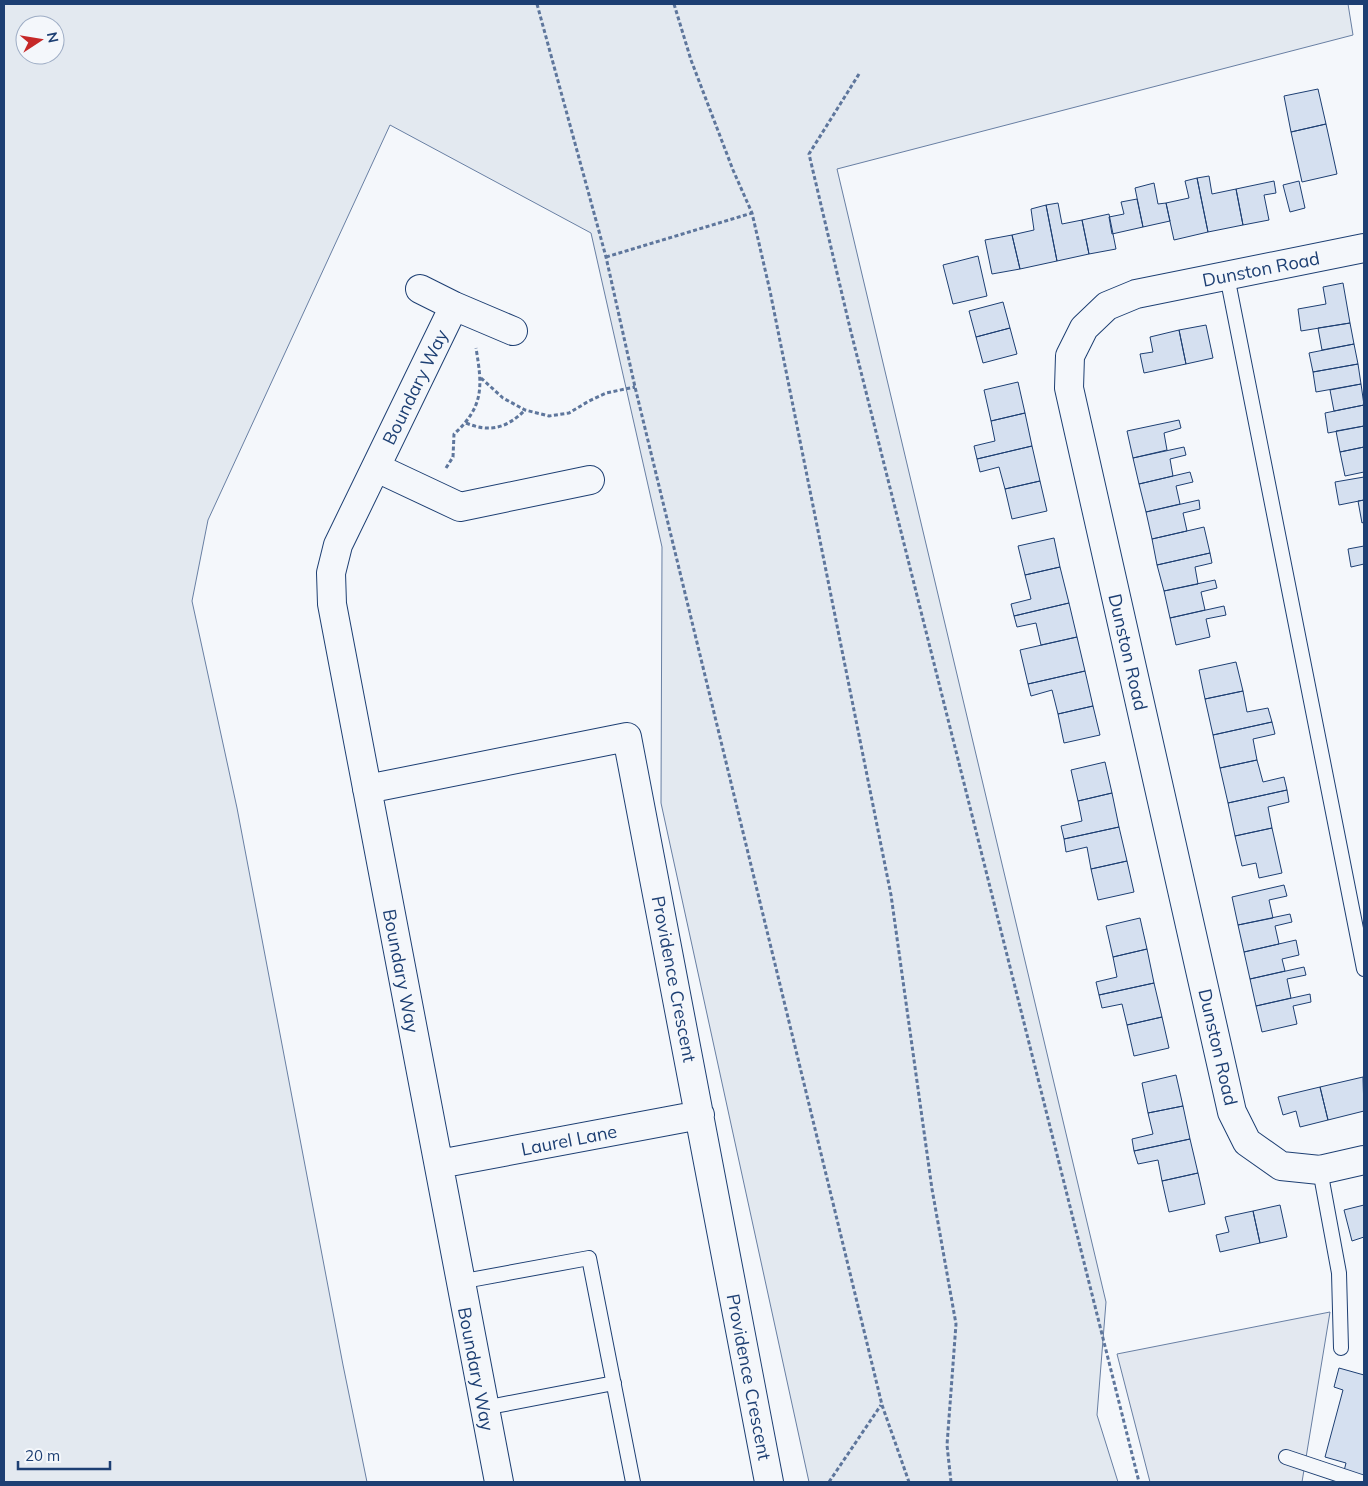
<svg xmlns="http://www.w3.org/2000/svg" width="1368" height="1486" viewBox="0 0 1368 1486" font-family="Mulish,sans-serif">
<style>
.green{fill:#e3e9f0;stroke:#687fa3;fill-rule:evenodd}
.parking{fill:#e3e8f0;stroke:#687fa3}
.building{fill:#d5e0f0;stroke:#1d3f73}
.lines{fill:none;stroke-linecap:round;stroke-linejoin:round}
.lane-casing{stroke:#1d3f73;stroke-width:16}
.street-casing{stroke:#1d3f73;stroke-width:30}
.path{stroke:#5e769c;stroke-width:3;stroke-dasharray:4 2.5;stroke-linecap:butt}
.lane{stroke:#f4f7fb;stroke-width:14}
.street{stroke:#f4f7fb;stroke-width:28}
.labels{text-anchor:middle;dominant-baseline:central;stroke-width:4;stroke-linejoin:round;paint-order:stroke}
.street-label{font-size:18px;fill:#1d3f73;stroke:#f4f7fb}
</style>
<rect width="100%" height="100%" fill="#f4f7fb"/>
<!-- green -->
<path class="green" d="M4,4H1348L1353,35L837,169L1106,1302L1097,1415L1118,1482H809L661,803L662,547L591,233L390,125L208,520L192,601L237,808L343,1365L367,1482H4ZM25,25H55V55H25Z"/>
<!-- parking -->
<path class="parking" d="M1330,1312L1302,1482H1150L1117,1354Z"/>
<!-- building -->
<path class="building" d="M1318,89L1326,124L1291,132L1284,96Z
M1326,124L1337,174L1302,182L1291,132Z
M1209,176L1212,194L1236,189L1243,225L1208,232L1197,178Z
M1197,178L1208,232L1174,240L1166,203L1189,198L1185,181Z
M1274,181L1276,193L1264,195L1269,220L1243,225L1236,189Z
M1299,181L1305,208L1290,212L1283,185Z
M1154,183L1158,204L1166,203L1170,221L1143,227L1135,188Z
M1137,199L1143,227L1112,234L1109,217L1124,214L1121,202Z
M1058,203L1062,224L1082,220L1089,254L1057,261L1046,205Z
M1046,205L1057,261L1020,269L1012,235L1034,230L1031,209Z
M1109,214L1116,249L1089,254L1082,220Z
M1012,235L1020,269L992,274L985,240Z
M978,256L987,296L953,304L943,265Z
M1343,283L1350,323L1301,331L1298,309L1326,304L1323,287Z
M1003,302L1010,328L976,337L969,311Z
M1350,323L1354,344L1322,350L1318,328Z
M1206,325L1213,358L1186,364L1179,330Z
M1010,328L1017,354L983,363L976,337Z
M1179,330L1186,364L1144,373L1140,354L1153,352L1150,337Z
M1354,344L1358,364L1313,372L1309,353Z
M1358,364L1361,384L1316,392L1313,372Z
M1018,382L1025,413L991,421L984,390Z
M1361,384L1364,405L1334,411L1330,390Z
M1364,405V426L1328,433L1325,413Z
M1025,413L1032,446L977,459L974,446L995,441L991,421Z
M1179,420L1181,428L1164,433L1167,450L1133,458L1127,431Z
M1364,426V447L1340,452L1336,431Z
M1032,446L1040,481L1005,489L999,467L980,472L977,459Z
M1184,447L1186,455L1170,459L1173,476L1139,484L1133,458Z
M1364,447V472L1345,476L1340,452Z
M1190,472L1193,482L1176,486L1180,504L1146,512L1139,484Z
M1364,477V500L1339,505L1335,482Z
M1040,481L1047,511L1012,519L1005,489Z
M1199,500L1200,509L1183,513L1187,531L1152,539L1146,512Z
M1364,500V522L1362,523L1358,501Z
M1204,527L1210,553L1157,565L1152,539Z
M1054,538L1060,567L1025,575L1018,546Z
M1364,546V564L1351,567L1348,549Z
M1210,553L1212,563L1195,567L1198,584L1164,591L1157,565Z
M1060,567L1069,603L1014,616L1011,604L1031,599L1025,575Z
M1215,580L1217,588L1201,592L1205,610L1170,618L1164,591Z
M1069,603L1077,637L1041,645L1036,623L1017,627L1014,616Z
M1224,606L1226,615L1206,619L1210,637L1176,645L1170,618Z
M1077,637L1085,671L1028,684L1020,650Z
M1236,662L1243,691L1205,699L1199,670Z
M1085,671L1093,706L1058,714L1052,690L1031,696L1028,684Z
M1243,691L1247,712L1268,708L1272,722L1213,735L1205,699Z
M1093,706L1100,735L1064,743L1058,714Z
M1272,722L1275,734L1253,739L1257,760L1220,768L1213,735Z
M1257,760L1263,782L1284,777L1287,790L1228,803L1220,768Z
M1105,762L1112,793L1078,801L1071,770Z
M1287,790L1289,802L1268,807L1272,828L1235,836L1228,803Z
M1112,793L1119,827L1064,839L1061,826L1082,821L1078,801Z
M1119,827L1127,861L1091,869L1087,847L1066,852L1064,839Z
M1272,828L1282,873L1259,878L1256,863L1242,866L1235,836Z
M1127,861L1134,892L1098,900L1091,869Z
M1284,885L1287,896L1269,900L1273,918L1238,925L1232,897Z
M1290,914L1292,922L1275,926L1279,944L1244,952L1238,925Z
M1140,918L1147,949L1113,957L1106,926Z
M1296,940L1299,955L1282,959L1285,971L1250,979L1244,952Z
M1147,949L1154,983L1099,995L1096,982L1117,977L1113,957Z
M1304,967L1306,975L1287,979L1291,998L1256,1006L1250,979Z
M1154,983L1162,1017L1127,1025L1122,1004L1102,1008L1099,995Z
M1310,994L1311,1002L1293,1006L1297,1024L1262,1032L1256,1006Z
M1162,1017L1169,1048L1134,1056L1127,1025Z
M1176,1075L1183,1106L1148,1113L1142,1083Z
M1363,1077L1364,1111L1328,1120L1320,1087Z
M1320,1087L1328,1120L1300,1127L1296,1111L1283,1115L1278,1097Z
M1183,1106L1190,1139L1134,1151L1132,1139L1153,1134L1148,1113Z
M1190,1139L1198,1173L1162,1181L1158,1160L1138,1164L1134,1151Z
M1198,1173L1205,1204L1169,1212L1162,1181Z
M1280,1205L1287,1237L1260,1243L1253,1211Z
M1364,1205V1237L1352,1241L1344,1210Z
M1253,1211L1260,1243L1220,1252L1216,1235L1229,1232L1225,1217Z
M1339,1368L1364,1375V1477L1344,1471L1346,1463L1325,1457L1343,1390L1334,1387Z"/>
<g class="lines">
<defs>
<path id="lane" d="M1227,276L1364,969
M1320,1170L1339,1273L1341,1348
M459,1282L589,1258L633,1482
M484,1408L614,1383
M1286,1457L1361,1482"/>
<path id="street" d="M1364,248L1136,294L1107,306L1084,328L1070,356L1069,388L1232,1112L1247,1142L1281,1166L1320,1170L1364,1160
M420,289L454,306L513,331
M454,306L338,545L331,573L332,604L499,1482
M377,468L460,507L590,480
M367,789L627,737L769,1482
M439,1164L700,1115"/>
</defs>
<!-- lane casing -->
<use href="#lane" class="lane-casing"/>
<!-- street casing -->
<use href="#street" class="street-casing"/>
<!-- path -->
<path class="path" d="M537,4L606,257L635,387L882,1405L909,1482
M674,4L691,60L733,170L752,213L770,291L891,895L932,1189L956,1324L947,1445L951,1482
M859,74L809,154L850,328L1139,1482
M606,257L752,213
M481,378L503,398L525,410L549,416L569,413L589,401L606,393L635,387
M466,423C490,433 507,428 525,410
M446,468L453,457L454,434C485,406 482,385 476,348
M829,1482L881,1405"/>
<!-- lane -->
<use href="#lane" class="lane"/>
<!-- street -->
<use href="#street" class="street"/>
</g>
<g class="labels">
<!-- street labels -->
<g class="street-label">
<text transform="translate(1261 269) rotate(-11)">Dunston Road</text>
<text transform="translate(415 387) rotate(-64)">Boundary Way</text>
<text transform="translate(1128 652) rotate(77)">Dunston Road</text>
<text transform="translate(401 971) rotate(79)">Boundary Way</text>
<text transform="translate(674 979) rotate(79)">Providence Crescent</text>
<text transform="translate(1218 1047) rotate(77)">Dunston Road</text>
<text transform="translate(569 1140) rotate(-11)">Laurel Lane</text>
<text transform="translate(476 1369) rotate(79)">Boundary Way</text>
<text transform="translate(749 1377) rotate(79)">Providence Crescent</text>
</g>
</g>
<!-- border -->
<rect width="1368" height="1486" fill="none" stroke="#1d3f73" stroke-width="10"/>
<!-- north arrow -->
<g transform="translate(40 40) rotate(78)"><circle r="24" fill="#f4f7fb" stroke="#9eadc5"/>
<path d="M0-4L9 19L0 12L-9 19Z" fill="#c62828"/>
<text y="-8" font-size="14" font-weight="bold" text-anchor="middle" fill="#1d3f73">N</text>
</g>
<!-- scale -->
<path d="M18 1461v8h92v-8" fill="none" stroke="#1d3f73" stroke-width="2.5"/>
<text x="25" y="1461" font-size="15" fill="#1d3f73" stroke="#f4f7fb" stroke-width="4" paint-order="stroke">20 m</text>
</svg>
